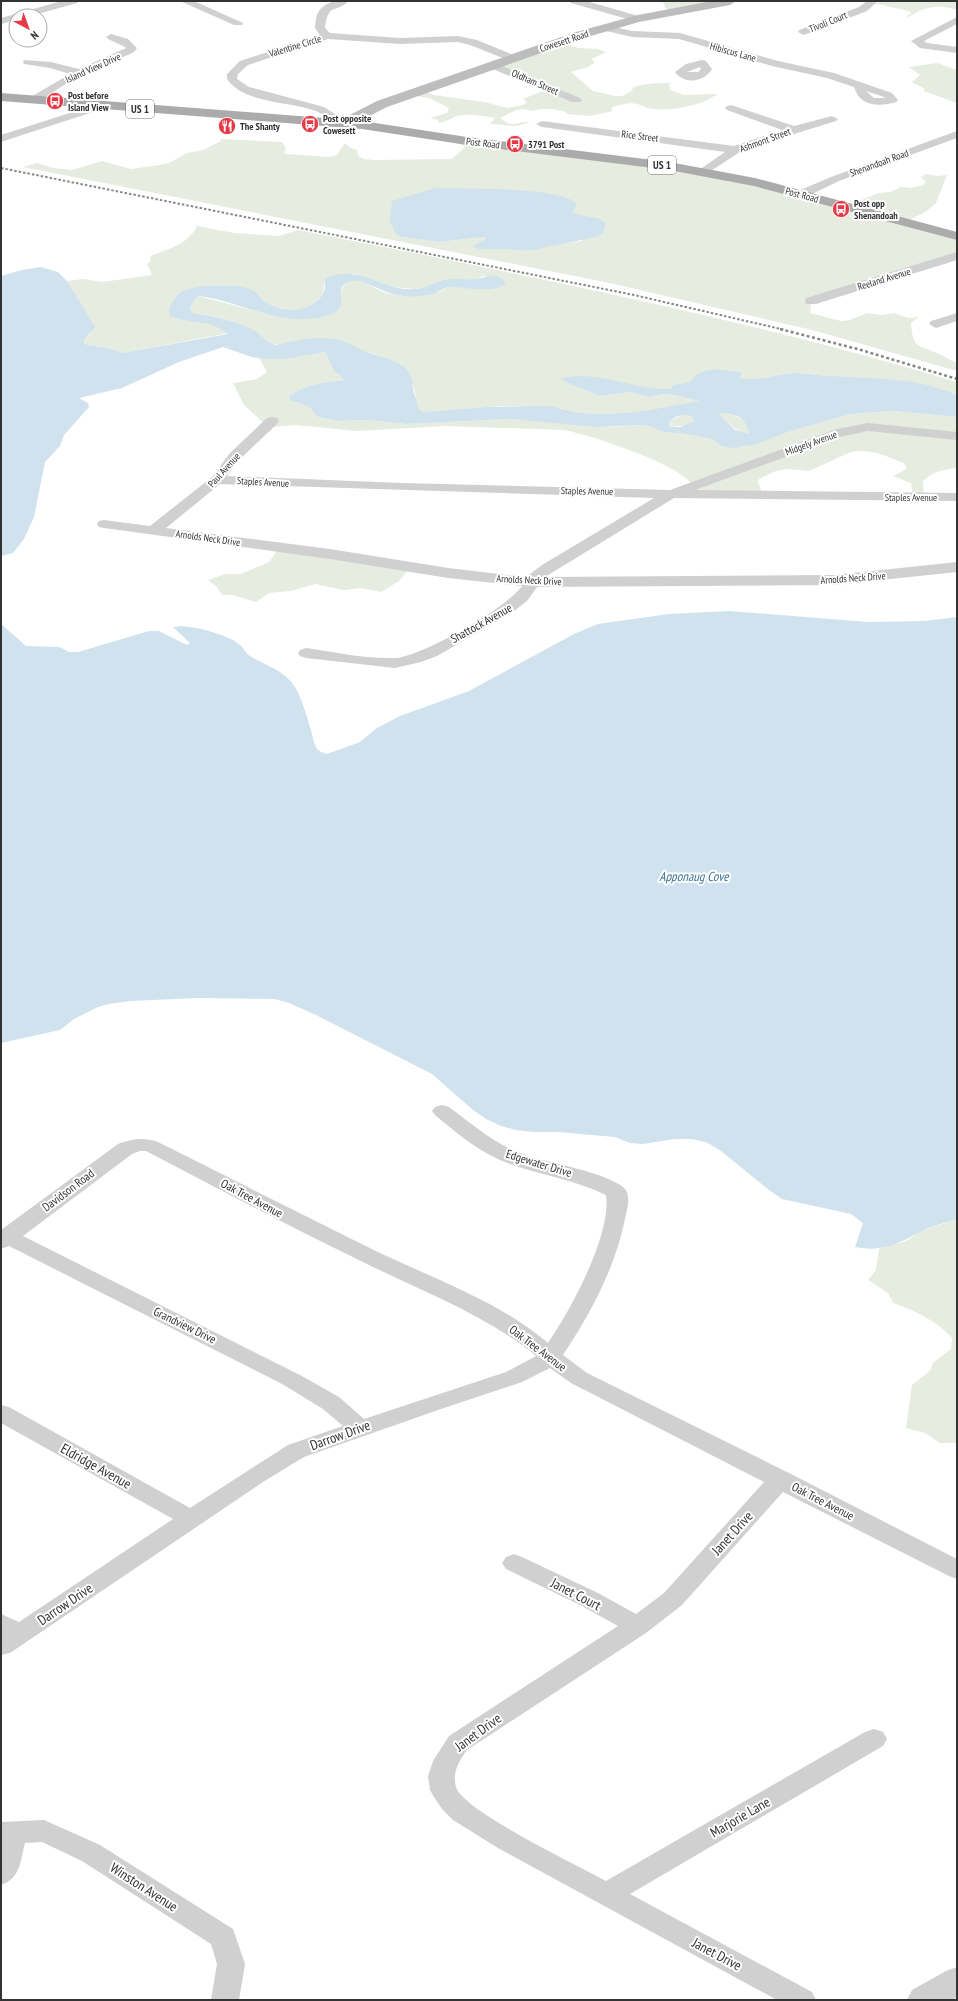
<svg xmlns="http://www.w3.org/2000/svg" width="958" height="2001" viewBox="0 0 958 2001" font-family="'PT Sans Narrow',sans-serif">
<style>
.green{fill:#e6ecdf;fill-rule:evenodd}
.water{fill:#cfe2ee;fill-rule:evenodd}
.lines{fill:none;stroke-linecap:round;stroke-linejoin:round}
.minor{fill:#d0d0d0;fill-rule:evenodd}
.tertiary{fill:#d0d0d0;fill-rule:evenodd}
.secondary{fill:#bdbdbd;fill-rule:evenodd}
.primary{fill:#ababab;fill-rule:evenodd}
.rail-far1{stroke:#888;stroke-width:2;stroke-dasharray:2.5 2;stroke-linecap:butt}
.rail{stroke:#888;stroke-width:2.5;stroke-dasharray:3 2.5;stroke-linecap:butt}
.labels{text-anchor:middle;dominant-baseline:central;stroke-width:4;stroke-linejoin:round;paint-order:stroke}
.far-street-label{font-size:10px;fill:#333;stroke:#fff}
.far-poi-label{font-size:10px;font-weight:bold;fill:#333;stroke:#fff;text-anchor:start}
.shield{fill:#fff;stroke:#707070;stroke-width:1}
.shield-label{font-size:11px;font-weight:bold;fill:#333}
.street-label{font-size:12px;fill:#333;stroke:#fff}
.water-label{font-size:13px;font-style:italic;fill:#3f7597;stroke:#fff}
.near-street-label{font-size:14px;fill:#333;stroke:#fff}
</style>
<rect width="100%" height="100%" fill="#fff"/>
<!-- green -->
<path class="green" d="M657,1H731L673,12L665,8L664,3Z
M895,1H957V10C940,4 924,6 909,17L907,16L912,13L909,11L873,3Z
M560,42L578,48L597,49L606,52L591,59L595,62L588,67L571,72L593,91L615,96H622L633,90L632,88C644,83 658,83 671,83L669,85L670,90L684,95L717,94C703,106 670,111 652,109C647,109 642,105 637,104C629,102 621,105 613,107L611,109L613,111L590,116L568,114L563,111L552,109H539L533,111L524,109L516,110L500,118C514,130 516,120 530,122L516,126L490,124L495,118C484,116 462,112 452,118C448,120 445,122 439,123L438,120L430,118L447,113L449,108L429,98L410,95L419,90L435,95L484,102L507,108L523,105L527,102L523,99L550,88L495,65Z
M937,63L957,70V103L924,91L925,89L912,82L920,75L909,67Z
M432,136L677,168L846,206L879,193L890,192L901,187L911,188L923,185L926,182L921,177L926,174L937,176L947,175L936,203L927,211L906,222L957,236V256L811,302L810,313L841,321L850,320L867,313L881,315L894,313L908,318L919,317L911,323C913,349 917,344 937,353C944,356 950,360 957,363V371L812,330L605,282L23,167L37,163L53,168L72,170L102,161L131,169L160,165L169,163L187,153L203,150L221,141L220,139L282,142L286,149L284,153L286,154L329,157L337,155L345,143L349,147L357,150L358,156L364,159L375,160L452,159L466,146ZM577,204L573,212L579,216L596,218L582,241L556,244L528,251L473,246L487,239L484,237L439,242L402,237Z
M197,226L234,233L279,236L298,230C520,274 741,317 957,382V395C918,378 875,379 834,376C820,376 807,373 794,373C774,374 760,382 739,378L740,372L716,369L695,378L690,382L673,385L670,389H647L600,379L568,377L570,384L600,396L630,392L649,397L664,394L675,395L700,401L637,412L603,414L581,413L560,408L500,406L423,412L418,410C418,398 411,376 403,367C392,354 320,341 301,340C292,340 282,346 274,344C266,343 259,332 251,329C233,320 213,315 193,313L190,309L194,300L199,296L274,316L297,319L330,314L341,303C340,293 341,284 352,281C364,278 378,292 389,294C405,297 425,297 441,291C444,290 445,287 449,287C467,284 482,291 503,286L484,276L476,279H464L414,289L394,287L355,274H343L324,282C325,290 322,296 317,301C305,314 280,311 266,302C262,300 260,296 257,294C253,291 233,286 228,286C202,283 190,295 169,307L219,326L229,333L122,353C109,346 99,348 85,344L84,340L92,331L67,281L83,279L102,282L152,275L147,264L151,261L150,256C168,249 188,245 197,226Z
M325,352L334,371L345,380C325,382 305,384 289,396L290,400L309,407L318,417L337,421L369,420L406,424L509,419L611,427L645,425L664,432L686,434L712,439L721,446L744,447L788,432L851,414L893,411L957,417V468C944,469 932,472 923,481L924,497H913L911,483L893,476L907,469L904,463C886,456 870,448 851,452L809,471L787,469L776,471L759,479L758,482L763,495H695C694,491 693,486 691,483C675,463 591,435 564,430L445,426L357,431L296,425L272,427H268L244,405L233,383L257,379L267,372L259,358L287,359Z
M727,413L744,420L747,424L749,434C734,432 729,422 718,414Z
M685,415L691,416L696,421L689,425L669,427C671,418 677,417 685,415Z
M279,548L410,568L399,581L381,592L361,588L344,590L315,584L291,591L269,593L256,602L233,595H222L217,587L208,580L225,574H241L269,562Z
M957,1219V1443H940L925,1433L906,1428L912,1385L930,1371L933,1363L951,1349L952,1338C936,1320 915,1311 893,1303L888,1293L868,1280L876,1270L879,1249L906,1241L919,1232Z"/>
<!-- water -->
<path class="water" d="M435,188C463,189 559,186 577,204L573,212C583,218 597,215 606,223L603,233L596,237L528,251L505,249H478L473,246L486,239L484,237L439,242L402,237L395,233L390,221L392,201Z
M41,267L58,272L67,281L95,327L84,340L85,344C98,348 109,346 122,353L228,334C212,319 189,324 170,316C167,309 172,303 176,297C185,283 235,284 250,289C257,291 260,299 266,302C284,314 315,313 324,291C326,287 324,283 325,279C358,262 383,292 415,289C425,288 434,283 444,280C455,278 465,280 475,279C487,278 496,270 506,283C494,295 464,286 449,287C444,287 438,293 433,294C421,297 408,297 396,295C384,293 364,279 353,281C334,285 344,297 340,307C336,317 307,320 297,319C264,318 232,300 199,296L194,300L190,309L193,313C214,316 233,320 252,329C261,334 267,343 276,345C297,340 324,334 345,342C354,345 361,351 370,353C385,358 407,361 412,380C413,383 412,386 413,389C415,397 418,401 418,409L423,412L486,407L549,406L581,413L603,414L637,412L699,401L675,395L664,394L649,397L630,392L600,396L570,384L561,379C590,368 638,391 670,389L673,385L690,382L697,374L705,371L716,369L740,372L742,374L740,378C759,382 775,374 794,373C807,373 820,376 834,376C877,379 916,377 957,395V417L893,411L851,414L788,432L753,445L733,448L721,446L712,439L686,434L664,432L645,425L598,427L509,419L406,424L369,420L337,421L318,417L309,407L290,400L289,396C306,384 324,382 345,380L334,371L325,352L287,359H264L252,357L223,347L179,362L122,388L79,398L88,403L89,407L64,435L60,446L45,462L34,517L24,539L13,553L1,556V276L22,270ZM727,413C743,418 745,418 749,434L735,430L719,414ZM685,415L691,416L695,421L680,427H669L670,422L675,417Z
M729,611L868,622L925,621L957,617V1219C945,1223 929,1227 918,1233C895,1245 883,1252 855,1247L863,1223L851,1214L782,1199L769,1190L721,1151L706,1142L691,1139H675L643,1144L630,1143L615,1137L558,1132H533L516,1130L501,1126L486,1119L473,1110L432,1074L316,1015L289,1003L275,999L198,998L130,1001L109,1004L98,1007L74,1019L60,1030L1,1043V624L26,646L60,647L69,652H78L149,631H159L187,645L190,643L173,627C187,623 230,635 240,645C244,648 245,653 250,656C266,666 284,670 295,687C302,699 306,714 310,727C313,735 313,744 318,750C320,752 324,753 327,754L360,742L377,728L400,716L469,691L574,634L598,624L669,614Z"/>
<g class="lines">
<!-- minor -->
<path class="minor" d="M62,1H78L77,3L31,16H16V20L1,24V18Z
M180,1H194L243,23L242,25H234Z
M334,1H348C337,14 328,1 325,28L330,33L400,38L458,36L477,40L516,56L517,58L516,60H508L470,45L458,42L400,44L328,39L248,65L238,74L237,79L249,87L324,107L347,122L349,124L343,127C333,125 326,115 316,111C290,101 244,104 227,79V74L240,61L320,35L315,28C316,12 319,7 334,1Z
M570,1H586L642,17L643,19L638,22L571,3Z
M867,1H878L867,11L807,34L803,35L798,32L799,30L859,7Z
M957,17V24L924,41L927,43L957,47V53L920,48L911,41Z
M606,25L632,31L680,33L778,61L834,73L892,93L898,100L896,102C879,107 860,107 854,87L827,78L772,66L679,39L632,37L602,30L601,28ZM866,91L884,97L885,98H874Z
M111,34L128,39L137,48L134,52L69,82L37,102H29L27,100L29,98L70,74L50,68L24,64L23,62L24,60L51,62L79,69L126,48C120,43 111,42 106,37Z
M702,60L706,61L712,69C705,82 684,85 675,72L686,64ZM700,67L701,69L698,72H687Z
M492,62L580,98L582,100L580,102H572L488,67L487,65Z
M101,103L105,104L107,106L105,108L1,142V135Z
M731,105L794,126L832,116L838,119L836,121L743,150L703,176L699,174L697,172L699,170L725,152L542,127L536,124L542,121L734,146L782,130L727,110L725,108L727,106Z
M957,131V138L839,181L806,197H798L796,194L798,191L831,177Z
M957,252V260L816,304H806L805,301L806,298Z
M957,313V321L936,328L929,324L931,321Z
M272,417L277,418L279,421L277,424L240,459L227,476L402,483L670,490L837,429L868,423L957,432V440L868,431L840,437L695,490L957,493V501L674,498L545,577L834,575L957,562V572L834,585L537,587L527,601L513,612L437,656L421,662L395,668L306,658L300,656L298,653L300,650L306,648C335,652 365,659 394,658C420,658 508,607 522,586L448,578L330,559L104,528L99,527L97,524L99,521L104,520L150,526L212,477L230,453L267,418ZM220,484L654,498L542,565L526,577L448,568L330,549L166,528Z
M442,1105L449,1107C473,1125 496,1145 525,1155C550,1163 604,1172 623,1187C632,1194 627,1210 625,1219C615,1268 591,1313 563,1355L587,1373L789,1473L957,1559V1579L949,1576L783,1492L682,1605L646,1633L467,1750C459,1761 452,1772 456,1787C463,1811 579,1866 606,1881L865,1732L874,1729L883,1732L887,1739L883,1746L630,1894L812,1992L816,2000H777L498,1848L453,1820L442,1809L434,1797L430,1790L428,1776L433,1761L449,1736L618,1626L580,1605L506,1569L502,1563L506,1557L514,1554L522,1557L598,1593L636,1614L664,1593L764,1482L571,1383L550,1368L522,1382L441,1409L304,1457L263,1482L10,1653L1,1655V1614L19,1622L173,1519L1,1423V1405L9,1407L190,1508L288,1445L343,1426L323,1409L284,1385L9,1246L1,1249V1230L118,1144C134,1139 141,1137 158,1142C232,1179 306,1217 380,1253C437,1280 500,1302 548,1343C570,1311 612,1234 606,1195C575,1180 542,1175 510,1164C481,1154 458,1134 435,1115L432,1111L435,1107ZM140,1151H146C219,1189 292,1228 367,1264C424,1292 486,1315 536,1356L506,1372L364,1419L339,1397L300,1375L23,1236L132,1154Z
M44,1820L100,1845L233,1929L245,1964L239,2000H211L217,1964L211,1944L82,1861L42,1842L25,1843C20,1861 21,1878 1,1885V1822Z"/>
<!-- tertiary -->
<path class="tertiary" d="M957,1967V1997L952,2000H907L912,1990L946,1971Z"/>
<!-- secondary -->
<path class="secondary" d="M712,1H736L730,5L639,22L584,38L387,107L348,127H338L336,124L338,121L377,101L576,32L638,15Z"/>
<!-- primary -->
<path class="primary" d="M1,93L362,121L467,137L669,162L755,178L957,232V240L754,186L669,170L467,145L362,129L1,101Z"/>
<!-- rail-far1 -->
<path class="rail-far1" d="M1,168L634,295L785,330"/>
<!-- rail -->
<path class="rail" d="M780,329L861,350L957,379"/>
</g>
<!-- icons -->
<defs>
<symbol id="bus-disc" viewBox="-11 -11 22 22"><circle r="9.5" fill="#e63946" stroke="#fff"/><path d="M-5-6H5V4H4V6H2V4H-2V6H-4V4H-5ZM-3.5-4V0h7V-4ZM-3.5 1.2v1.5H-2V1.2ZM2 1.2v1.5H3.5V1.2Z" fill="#fff"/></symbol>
<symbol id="restaurant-disc" viewBox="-11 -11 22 22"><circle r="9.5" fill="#e63946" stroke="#fff"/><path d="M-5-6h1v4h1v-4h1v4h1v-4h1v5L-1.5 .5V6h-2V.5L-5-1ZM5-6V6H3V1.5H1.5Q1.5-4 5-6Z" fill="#fff"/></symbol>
</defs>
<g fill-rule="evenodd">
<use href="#bus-disc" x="45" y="91" width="20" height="20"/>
<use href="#bus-disc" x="300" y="114" width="20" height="20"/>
<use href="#restaurant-disc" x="217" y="116" width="20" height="20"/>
<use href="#bus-disc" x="505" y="134" width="20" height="20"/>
<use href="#bus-disc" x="831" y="199" width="20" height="20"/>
</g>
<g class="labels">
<!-- far-street labels -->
<g class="far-street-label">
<text transform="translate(828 22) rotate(-22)">Tivoli Court</text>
<text transform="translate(564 41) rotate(-18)">Cowesett Road</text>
<text transform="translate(295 46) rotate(-17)">Valentine Circle</text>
<text transform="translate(733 52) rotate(16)">Hibiscus Lane</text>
<text transform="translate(93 68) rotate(-24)">Island View Drive</text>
<text transform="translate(535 82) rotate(23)">Oldham Street</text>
<text transform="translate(640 136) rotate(7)">Rice Street</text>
<text transform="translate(765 140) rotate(-20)">Ashmont Street</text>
<text transform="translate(483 143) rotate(7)">Post Road</text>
<text transform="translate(879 163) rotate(-20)">Shenandoah Road</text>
<text transform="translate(802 195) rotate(15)">Post Road</text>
<text transform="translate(884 279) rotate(-17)">Reeland Avenue</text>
<text transform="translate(811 443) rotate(-20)">Midgely Avenue</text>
<text transform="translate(224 470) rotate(-48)">Paul Avenue</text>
<text transform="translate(263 482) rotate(3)">Staples Avenue</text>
<text transform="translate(587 491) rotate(1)">Staples Avenue</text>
<text x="911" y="497">Staples Avenue</text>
<text transform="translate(208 538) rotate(8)">Arnolds Neck Drive</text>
<text transform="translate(853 578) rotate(-4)">Arnolds Neck Drive</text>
<text transform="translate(529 580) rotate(3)">Arnolds Neck Drive</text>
</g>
<!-- far-poi labels -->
<g class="far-poi-label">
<text x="68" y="95">Post before<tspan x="68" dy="12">Island View</tspan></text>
<text x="323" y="118">Post opposite<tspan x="323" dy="12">Cowesett</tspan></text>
<text x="240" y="126">The Shanty</text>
<text x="528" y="144">3791 Post</text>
<text x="854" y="203">Post opp<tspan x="854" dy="12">Shenandoah</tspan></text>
</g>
<!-- shield labels -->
<g class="shield">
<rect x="126" y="100" width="28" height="18" rx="3"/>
<rect x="648" y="156" width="28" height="18" rx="3"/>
</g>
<g class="shield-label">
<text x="140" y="109">US 1</text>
<text x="662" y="165">US 1</text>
</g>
<!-- street labels -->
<g class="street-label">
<text transform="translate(481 623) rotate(-29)">Shattock Avenue</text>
<text transform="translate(539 1163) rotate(17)">Edgewater Drive</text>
<text transform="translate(68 1190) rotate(-37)">Davidson Road</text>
<text transform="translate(252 1198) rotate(28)">Oak Tree Avenue</text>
<text transform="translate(185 1325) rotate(26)">Grandview Drive</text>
<text transform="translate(538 1348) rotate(37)">Oak Tree Avenue</text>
<text transform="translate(823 1501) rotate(27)">Oak Tree Avenue</text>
</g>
<!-- water labels -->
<g class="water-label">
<text x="694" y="876">Apponaug Cove</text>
</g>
<!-- near-street labels -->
<g class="near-street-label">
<text transform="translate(340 1435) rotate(-20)">Darrow Drive</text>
<text transform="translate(96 1466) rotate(29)">Eldridge Avenue</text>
<text transform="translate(732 1533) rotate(-48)">Janet Drive</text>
<text transform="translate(576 1594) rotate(27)">Janet Court</text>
<text transform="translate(65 1604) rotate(-34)">Darrow Drive</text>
<text transform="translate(478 1732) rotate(-36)">Janet Drive</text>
<text transform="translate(740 1817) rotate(-30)">Marjorie Lane</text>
<text transform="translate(144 1887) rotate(33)">Winston Avenue</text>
<text transform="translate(717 1954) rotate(28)">Janet Drive</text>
</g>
</g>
<!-- border -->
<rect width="958" height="2001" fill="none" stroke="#333333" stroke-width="4"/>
<!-- north arrow -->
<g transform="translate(28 28) rotate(139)"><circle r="19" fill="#ffffff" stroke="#adadad"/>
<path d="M0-3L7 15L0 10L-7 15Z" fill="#e63946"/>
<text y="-6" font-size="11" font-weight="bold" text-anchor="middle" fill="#333333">N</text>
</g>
</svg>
